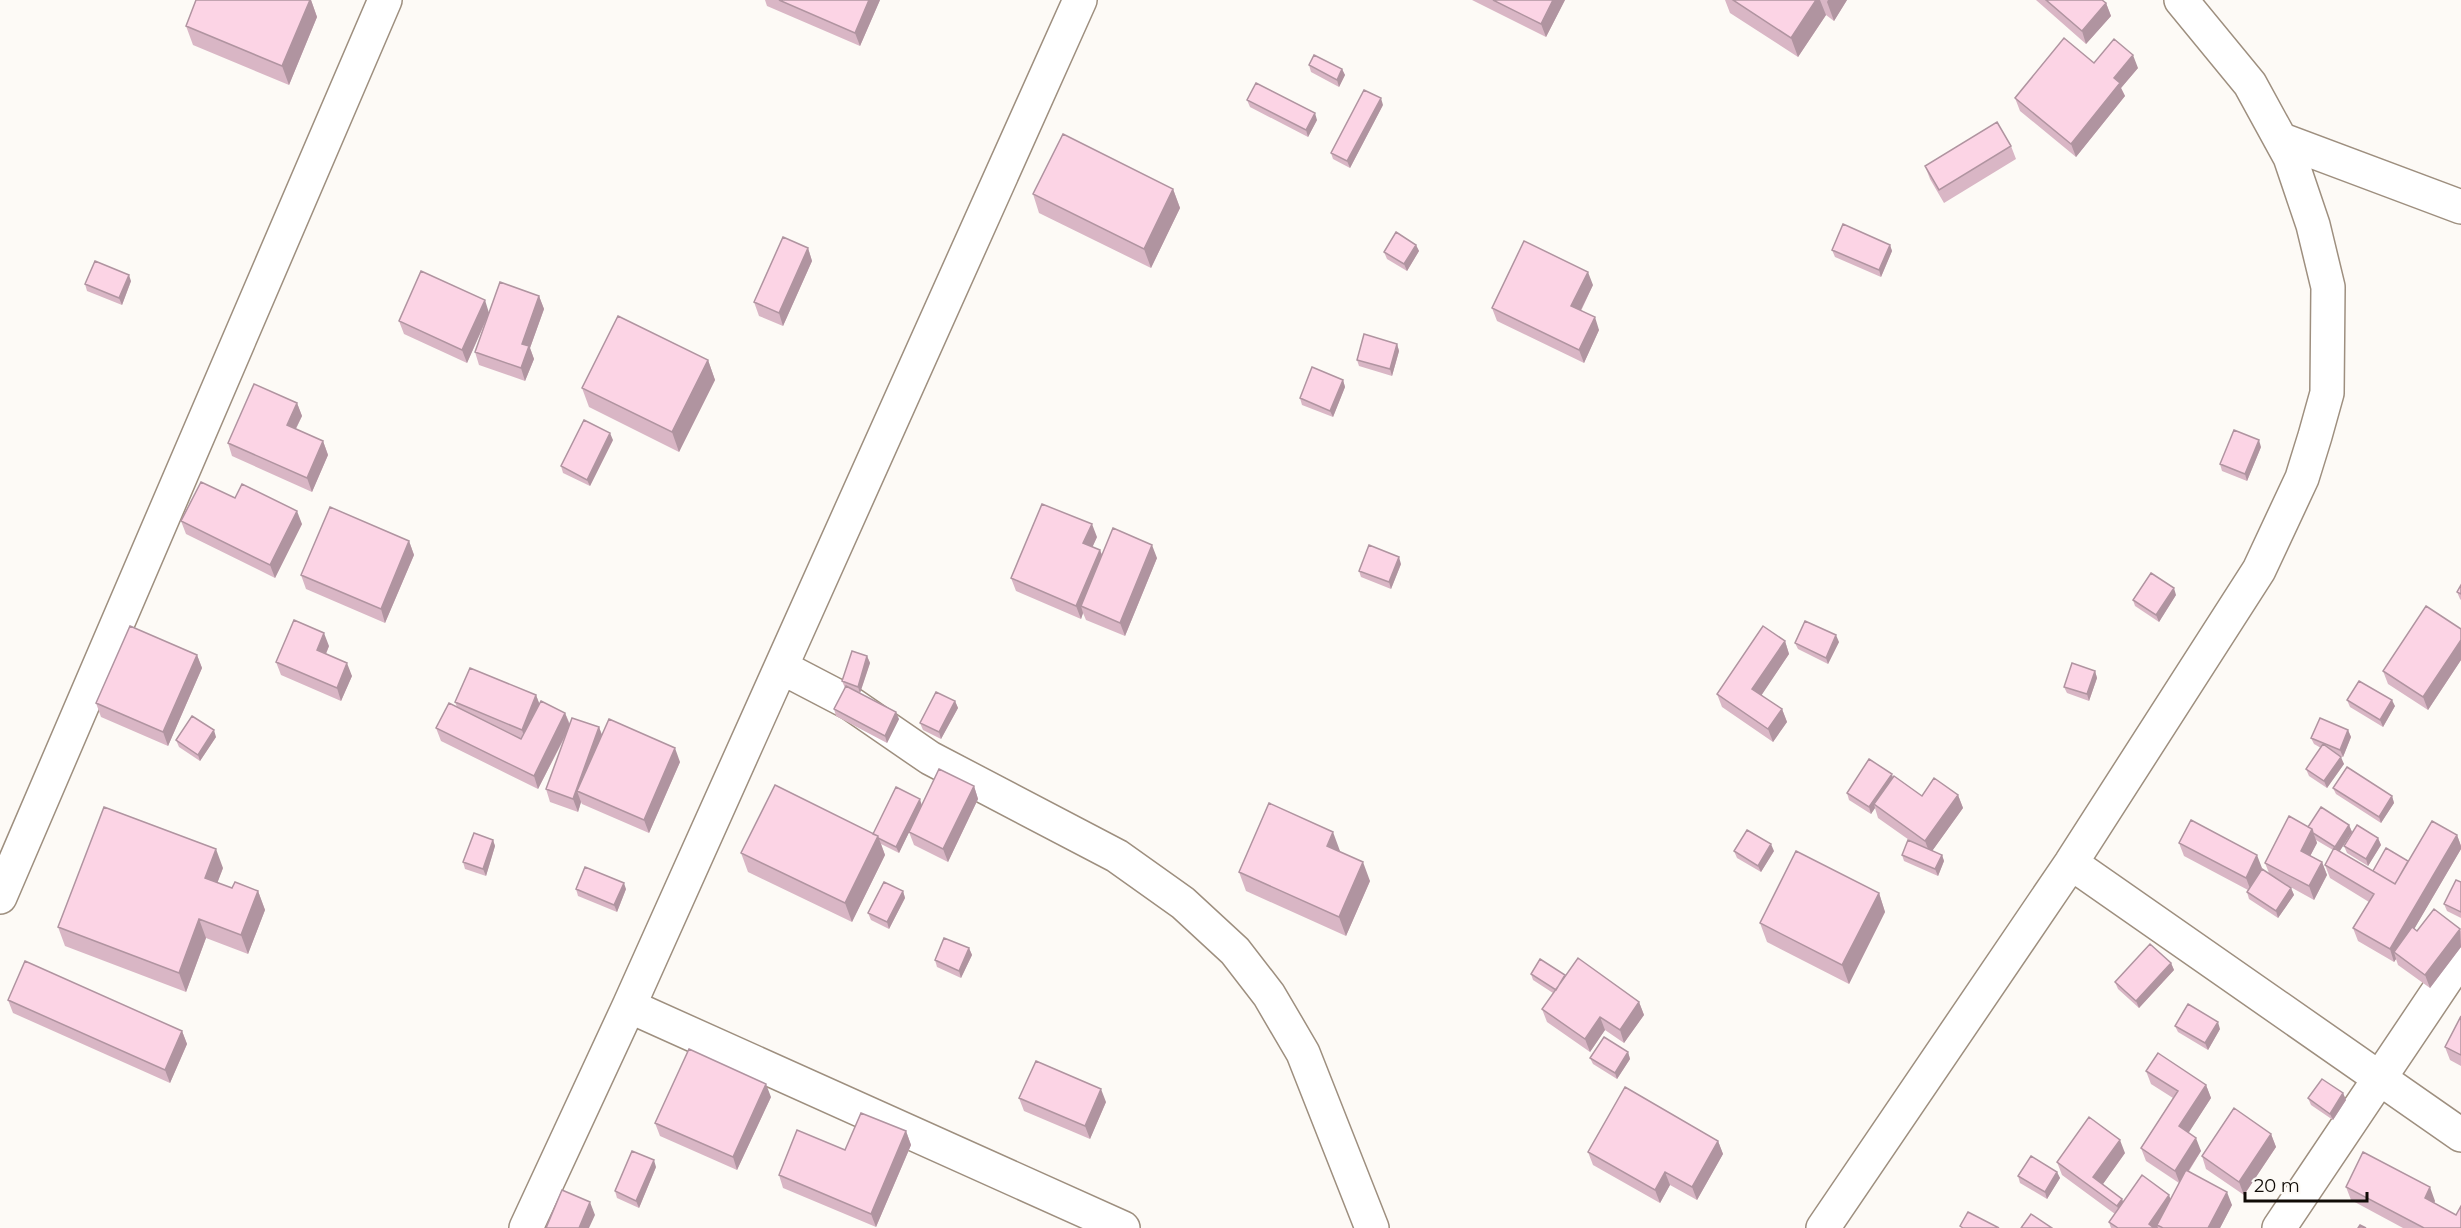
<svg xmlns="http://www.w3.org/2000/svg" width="2461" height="1228" viewBox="0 0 2461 1228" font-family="Montserrat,sans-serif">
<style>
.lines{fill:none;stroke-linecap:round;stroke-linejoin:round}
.street-casing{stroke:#9e8f7f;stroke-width:36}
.secondary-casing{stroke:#9e8f7f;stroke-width:36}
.street{stroke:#fff;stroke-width:33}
.secondary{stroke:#fff;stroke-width:33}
.wall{fill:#d9b6c5}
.shaded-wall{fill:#b094a0}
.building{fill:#fcd4e5;stroke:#b094a0;stroke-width:1.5}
</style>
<rect width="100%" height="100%" fill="#fdfaf6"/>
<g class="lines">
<defs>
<path id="street" d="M781,667L850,703L930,758L1117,856L1183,903L1235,951L1269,995L1303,1053L1372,1228
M0,897L385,0
M629,1006L1123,1228
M526,1228L629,1006L1080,0
M2279,1228L2461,957"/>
<path id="secondary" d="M2280,139L2461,207
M2071,863L2461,1135
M1823,1228L2071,863L2259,570L2302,478L2315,436L2327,393L2328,287L2313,225L2290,157L2250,84L2181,0"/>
</defs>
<!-- street casing -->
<use href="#street" class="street-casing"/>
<!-- secondary casing -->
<use href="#secondary" class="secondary-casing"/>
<!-- street -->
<use href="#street" class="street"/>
<!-- secondary -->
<use href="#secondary" class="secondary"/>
</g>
<!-- wall -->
<path class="wall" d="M196,0H311L317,17L289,85L193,45L186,26Z
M765,0H880L860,46L767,6Z
M1472,0H1565L1546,37Z
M1725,0H1847L1834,21L1826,15L1798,57L1730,13Z
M2036,0H2102L2106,3L2111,16L2086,44Z
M2094,63L2138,68L2121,88L2125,96L2076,157L2020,111L2015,98Z
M1309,65L1342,69L1345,75L1339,87L1311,72Z
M1247,100L1317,120L1308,137L1250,107Z
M1383,105L1350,168L1333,159L1331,153Z
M2011,146L2016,159L1944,203L1930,179L1925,166Z
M1173,189L1180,208L1151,268L1039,213L1033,194Z
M1416,245L1419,251L1407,271L1387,259L1384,252Z
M1890,245L1892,251L1881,277L1835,257L1832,250Z
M808,248L812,261L783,326L759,316L754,302Z
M131,281L122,305L87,291L85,284Z
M1593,285L1581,311L1599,330L1584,363L1497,321L1492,308Z
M539,296L544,309L530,348L534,359L525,381L479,365L475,352L485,323L467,363L404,334L399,321L489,312Z
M1397,344L1399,351L1392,376L1359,366L1357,360Z
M708,360L715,380L679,452L589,407L582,388Z
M1343,380L1345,387L1333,417L1302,405L1300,398Z
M297,403L302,416L296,429L323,441L328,455L312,492L232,456L228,443Z
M613,440L590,486L563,473L561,466Z
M2261,447L2247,481L2222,471L2220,464Z
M235,498L302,524L275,578L186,534L181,521Z
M1097,537L1092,547L1100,550L1102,555L1157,558L1125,636L1086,620L1083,613L1081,619L1016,591L1011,578Z
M409,541L414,555L385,623L306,589L301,575Z
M1401,564L1391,589L1361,577L1359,571Z
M2461,585V600L2460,599L2457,592Z
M2176,595L2159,622L2135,606L2133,600Z
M2461,629V660L2428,710L2388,684L2383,671Z
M1785,641L1789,654L1761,695L1782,709L1787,722L1773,742L1722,707L1717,694Z
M1839,642L1828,664L1798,649L1795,643Z
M329,646L326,654L352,676L341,701L281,675L276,662Z
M197,655L202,668L168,746L101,717L96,703Z
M867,656L870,663L860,693L899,719L887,743L836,716L834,709L845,688L842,681Z
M2095,671L2097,678L2089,701L2067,693L2064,687Z
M536,695L539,703L565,713L570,724L599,727L602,736L680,762L649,833L582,804L581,802L578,812L550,802L546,789L566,735L538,789L441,741L436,728L457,707L455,702Z
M2347,700L2395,706L2383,727L2350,707Z
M955,701L958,708L941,739L923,730L920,723Z
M2348,730L2351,737L2343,757L2338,755L2344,764L2327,788L2309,776L2306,769L2321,748L2314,744L2311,738Z
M216,737L200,761L179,747L176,740Z
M1893,778L1922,796L1958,795L1963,808L1932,851L1942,855L1944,861L1938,876L1904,861L1902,855L1912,842L1878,818L1875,808L1871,814L1849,800L1847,793Z
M974,786L978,799L948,862L914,845L909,832L899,853L881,844L885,855L852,922L748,872L741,853L873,834L922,805Z
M2333,788L2392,796L2394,803L2381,823L2336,794Z
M2349,825L2352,832L2339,851L2373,871L2408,861L2457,835L2461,846V849L2414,929L2417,931L2460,929L2461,931V947L2430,988L2398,965L2396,959L2394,962L2358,941L2353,928L2369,902L2330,878L2325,865L2333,850L2316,840L2317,843L2310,856L2322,862L2327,875L2314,900L2285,884L2291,888L2294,895L2278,918L2249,899L2247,892L2248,890L2184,856L2179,843L2262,868L2260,871L2269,873L2265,863L2308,827Z
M2378,838L2381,845L2368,866L2347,853L2344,846Z
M493,840L495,846L486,876L465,869L463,862Z
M1340,851V852L1370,881L1346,936L1246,891L1239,872Z
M1734,851H1774L1761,872L1737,858Z
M223,868L217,883L232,888L258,891L265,910L248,954L206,938L186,992L65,946L58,927Z
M2461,882V918L2447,911L2444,904Z
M576,889H626L617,912L578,896Z
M903,891L905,898L889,929L871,920L868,913Z
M1879,893L1885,912L1849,984L1767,942L1760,923Z
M969,948L972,955L961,978L937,967L935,960Z
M2171,963L2174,970L2139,1008L2118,989L2115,982Z
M1531,974L1566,976L1639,1002L1644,1015L1624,1043L1605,1030L1590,1052L1547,1022L1542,1009L1553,993L1533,980Z
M8,1000L182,1031L187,1044L170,1083L13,1013Z
M2461,1016V1066L2450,1060L2445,1047Z
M2175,1026L2220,1029L2208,1050L2178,1032Z
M1628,1052L1630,1059L1617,1079L1593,1064L1590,1058Z
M2146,1071L2206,1085L2211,1098L2188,1133L2201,1151L2189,1171L2232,1205L2220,1228H2111L2109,1222L2115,1214L2062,1175L2057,1162L2125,1153L2103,1184L2122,1199L2123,1202L2171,1199L2179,1183L2146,1161L2141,1148L2173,1098L2151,1084Z
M2343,1093L2346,1100L2333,1120L2311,1105L2308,1098Z
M771,1097L737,1170L660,1136L655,1123Z
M1019,1098L1106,1102L1090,1139L1024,1111Z
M906,1131L911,1145L876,1227L783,1188L779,1175L845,1150Z
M2271,1134L2276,1147L2244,1195L2206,1169L2202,1156Z
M1718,1141L1723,1154L1697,1200L1670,1185L1660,1203L1593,1165L1588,1152Z
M656,1167L639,1208L617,1198L615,1191Z
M2057,1172L2060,1178L2047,1199L2020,1183L2018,1176Z
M2346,1187L2435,1201L2434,1203L2461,1228H2403L2351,1200Z"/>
<!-- shaded-wall -->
<path class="shaded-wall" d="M310,0H311L317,17L289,85L282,66Z
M869,0H880L860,46L855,33Z
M1553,0H1565L1546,37L1541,24Z
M1816,0H1820L1826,15L1798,57L1791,38Z
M1828,0H1847L1834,21L1827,2Z
M2106,3L2111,16L2086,44L2082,31Z
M2133,55L2138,68L2121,88L2125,96L2076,157L2071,144L2114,78Z
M1342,69L1345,75L1339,87L1337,80Z
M1381,98L1383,105L1350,168L1347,161Z
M1315,113L1317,120L1308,137L1306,130Z
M1173,189L1180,208L1151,268L1144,249Z
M1416,245L1419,251L1407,271L1404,264Z
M1890,245L1892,251L1881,277L1879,270Z
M808,248L812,261L783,326L779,313Z
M1588,272L1593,285L1576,320L1571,306Z
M129,275L131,281L122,305L119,298Z
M539,296L544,309L530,348L534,359L525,381L521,368L522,344Z
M485,300L489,313L467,363L462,350Z
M1595,317L1599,330L1584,363L1579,350Z
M1397,344L1399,351L1392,376L1390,369Z
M708,360L715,380L679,452L672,432Z
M1343,380L1345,387L1333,417L1330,411Z
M297,403L302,416L291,438L287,425Z
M610,433L613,440L590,486L587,480Z
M2259,440L2261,447L2247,481L2245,474Z
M323,441L328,455L312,492L307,478Z
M297,511L302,524L275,578L270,565Z
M1092,524L1097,537L1088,557L1083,543Z
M409,541L414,555L385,623L381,609Z
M1152,545L1157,558L1125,636L1120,623Z
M1100,550L1105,563L1081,606L1083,613L1081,619L1076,606Z
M1399,557L1401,564L1391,589L1389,582Z
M2174,588L2176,595L2159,622L2156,615Z
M324,633L329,646L322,663L317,650Z
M1836,635L1839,642L1828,664L1826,658Z
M2461,640V660L2428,710L2423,697Z
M1785,641L1789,654L1757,702L1752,689Z
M197,655L202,668L168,746L163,732Z
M867,656L870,663L860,693L858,687Z
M347,663L352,676L341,701L337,688Z
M2095,671L2097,678L2089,701L2087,694Z
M536,695L541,708L526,743L522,730Z
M2392,700L2395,706L2383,727L2380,720Z
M955,701L958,708L941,739L939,732Z
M1782,709L1787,722L1773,742L1768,729Z
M896,712L899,719L887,743L885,736Z
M565,713L570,726L538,789L534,776Z
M599,727L604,740L577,791L581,802L578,812L573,799Z
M214,730L216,737L200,761L198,755Z
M2348,730L2351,737L2343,757L2340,750Z
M675,748L680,762L649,833L644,820Z
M2341,757L2344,764L2327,788L2324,781Z
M1892,774L1894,781L1874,804L1875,808L1871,814L1869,807Z
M974,786L978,799L948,862L943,849Z
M1958,795L1963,808L1930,854L1925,841Z
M2392,796L2394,803L2381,823L2379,817Z
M920,799L922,806L899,853L896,847Z
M2349,825L2352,832L2338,854L2335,847Z
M2312,829L2317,843L2306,864L2301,851Z
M1333,832L1340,851L1334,865L1327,846Z
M2457,835L2461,846V849L2399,955L2394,952L2396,959L2394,962L2390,949Z
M878,836L885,855L852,922L845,903Z
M2378,838L2381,845L2368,866L2366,859Z
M493,840L495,846L486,876L483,869Z
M1771,844L1774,851L1761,872L1758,866Z
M216,849L223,868L212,897L205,878Z
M1942,855L1944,861L1938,876L1935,869Z
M2257,855L2262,868L2251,891L2246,878Z
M1363,862L1370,881L1346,936L1339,917Z
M2322,862L2327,875L2314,900L2309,886Z
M624,883L626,889L617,912L614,905Z
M2291,888L2294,895L2278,918L2276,911Z
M258,891L265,910L248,954L241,935Z
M903,891L905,898L889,929L887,922Z
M1879,893L1885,912L1849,984L1842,965Z
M199,919L206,938L186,992L179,973Z
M2460,929L2461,947L2430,988L2425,975Z
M969,948L972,955L961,978L959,971Z
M2171,963L2174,970L2139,1008L2136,1001Z
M1639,1002L1644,1015L1624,1043L1620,1030Z
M1600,1017L1605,1030L1590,1052L1585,1039Z
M2218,1022L2220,1029L2208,1050L2205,1043Z
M182,1031L187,1044L170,1083L165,1070Z
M1628,1052L1630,1059L1617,1079L1615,1073Z
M766,1084L771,1097L737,1170L733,1157Z
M2206,1085L2211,1098L2184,1140L2179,1126Z
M1101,1089L1106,1102L1090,1139L1085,1126Z
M2343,1093L2346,1100L2333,1120L2330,1114Z
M906,1131L911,1145L876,1227L871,1214Z
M2271,1134L2276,1147L2244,1195L2239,1182Z
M2196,1138L2201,1151L2180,1184L2175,1171Z
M2120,1140L2125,1153L2098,1191L2093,1177Z
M1718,1141L1723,1154L1697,1200L1692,1187Z
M654,1160L656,1167L639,1208L636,1201Z
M1665,1172L1670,1185L1660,1203L1655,1190Z
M2057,1172L2060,1178L2047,1199L2045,1192Z
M2430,1187L2435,1201L2430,1211L2425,1198Z
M2227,1192L2232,1205L2220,1228H2208Z
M2169,1195L2174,1208L2157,1225L2158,1228H2150L2149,1224Z
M2122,1199L2127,1212L2122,1219L2117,1206Z
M590,1202L595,1215L589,1228H579Z"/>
<!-- building -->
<path class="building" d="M196,0H310L282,66L186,26Z
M779,0H869L855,33Z
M1493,0H1553L1541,24Z
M1733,0H1816L1791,38Z
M2046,0H2102L2106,3L2082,31Z
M2064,38L2094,63L2114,39L2133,55L2114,78L2120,83L2071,144L2015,98Z
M1314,55L1342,69L1337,80L1309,65Z
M1256,83L1315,113L1306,130L1247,100Z
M1364,90L1381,98L1347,161L1331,153Z
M1997,122L2011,146L1939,190L1925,166Z
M1063,134L1173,189L1144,249L1033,194Z
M1843,224L1890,245L1879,270L1832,250Z
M1396,232L1416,245L1404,264L1384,252Z
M783,237L808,248L779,313L754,302Z
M1524,241L1588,272L1571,306L1595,317L1579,350L1492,308Z
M95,261L129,275L119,298L85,284Z
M421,271L485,300L462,350L399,321Z
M500,282L539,296L522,344L529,346L521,368L475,352Z
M618,316L708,360L672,432L582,388Z
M1364,334L1397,344L1390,369L1357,360Z
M1312,367L1343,380L1330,411L1300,398Z
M254,384L297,403L287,425L323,441L307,478L228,443Z
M584,420L610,433L587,480L561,466Z
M2234,430L2259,440L2245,474L2220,464Z
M201,482L235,498L242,484L297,511L270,565L181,521Z
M1042,504L1092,524L1083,543L1100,550L1076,606L1011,578Z
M330,507L409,541L381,609L301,575Z
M1113,528L1152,545L1120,623L1081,606Z
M1369,545L1399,557L1389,582L1359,571Z
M2151,573L2174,588L2156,615L2133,600Z
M2461,585V594L2457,592Z
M2426,606L2461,629V640L2423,697L2383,671Z
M294,620L324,633L317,650L347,663L337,688L276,662Z
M1805,621L1836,635L1826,658L1795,643Z
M130,626L197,655L163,732L96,703Z
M1763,626L1785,641L1752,689L1782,709L1768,729L1717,694Z
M852,651L867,656L858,687L842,681Z
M2072,663L2095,671L2087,694L2064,687Z
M470,668L536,695L522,730L455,702Z
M2359,681L2392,700L2380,720L2347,700Z
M846,686L896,712L885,736L834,709Z
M936,692L955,701L939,732L920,723Z
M541,701L565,713L534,776L436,728L449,703L521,739Z
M192,716L214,730L198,755L176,740Z
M572,718L599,727L573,799L546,789Z
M2320,718L2348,730L2340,750L2311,738Z
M609,719L675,748L644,820L577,791Z
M2323,744L2341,757L2324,781L2306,769Z
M1869,759L1892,774L1869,807L1847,793Z
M2347,767L2392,796L2379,817L2333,788Z
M939,769L974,786L943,849L909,832Z
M1894,776L1922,796L1934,778L1958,795L1925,841L1874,804Z
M775,785L878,836L845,903L741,853Z
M896,787L920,799L896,847L878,838V836L873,834Z
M1269,803L1333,832L1327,846L1363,862L1339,917L1239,872Z
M104,807L216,849L205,878L232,888L235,882L258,891L241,935L199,919L179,973L58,927Z
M2321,807L2349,825L2335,847L2313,833L2312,829L2308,827Z
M2289,816L2312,829L2301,851L2322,862L2309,886L2265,863Z
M2191,820L2257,855L2246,878L2179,843Z
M2432,821L2457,835L2390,949L2353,928L2374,894L2325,865L2334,848L2395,884Z
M2357,825L2378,838L2366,859L2344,846Z
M1747,830L1771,844L1758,866L1734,851Z
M474,833L493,840L483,869L463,862Z
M1908,840L1942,855L1935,869L1902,855Z
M2386,848L2408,861L2395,884L2373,871Z
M1796,851L1879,893L1842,965L1760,923Z
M585,867L624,883L614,905L576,889Z
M2262,869L2291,888L2276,911L2247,892Z
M2456,880L2461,882V912L2444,904Z
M884,882L903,891L887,922L868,913Z
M2434,909L2460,929L2425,975L2394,952L2412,927L2417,931Z
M944,938L969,948L959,971L935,960Z
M2150,944L2171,963L2136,1001L2115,982Z
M1578,958L1639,1002L1620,1030L1600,1017L1585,1039L1542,1009Z
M1540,959L1565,975L1556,990L1531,974Z
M25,961L182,1031L165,1070L8,1000Z
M2188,1004L2218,1022L2205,1043L2175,1026Z
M2461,1016V1055L2445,1047Z
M1604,1037L1628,1052L1615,1073L1590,1058Z
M689,1049L766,1084L733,1157L655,1123Z
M2158,1053L2206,1085L2179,1126L2196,1138L2175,1171L2141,1148L2178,1091L2146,1071Z
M1036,1061L1101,1089L1085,1126L1019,1098Z
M2322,1079L2343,1093L2330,1114L2308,1098Z
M1625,1087L1718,1141L1692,1187L1665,1172L1655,1190L1588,1152Z
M2234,1108L2271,1134L2239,1182L2202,1156Z
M861,1113L906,1131L871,1214L779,1175L797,1130L845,1150Z
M2089,1117L2120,1140L2093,1177L2122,1199L2117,1206L2057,1162Z
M632,1151L654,1160L636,1201L615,1191Z
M2363,1152L2430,1187L2425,1198L2456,1215L2461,1206V1228H2424L2346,1187Z
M2031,1156L2057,1172L2045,1192L2018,1176Z
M2186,1170L2227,1192L2208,1228H2163L2157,1225Z
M2142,1175L2169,1195L2149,1224L2154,1228H2118L2109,1222Z
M562,1190L590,1202L579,1228H546Z
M1968,1212L1999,1228H1963L1960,1226Z
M2031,1214L2052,1228H2021Z
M2360,1225L2366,1228H2358Z"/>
<!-- scale -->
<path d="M2245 1192v9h122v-9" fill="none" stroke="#100b06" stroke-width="3"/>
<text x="2254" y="1192" font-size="18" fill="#100b06" stroke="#fdfaf6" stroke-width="4.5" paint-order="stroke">20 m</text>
</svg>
